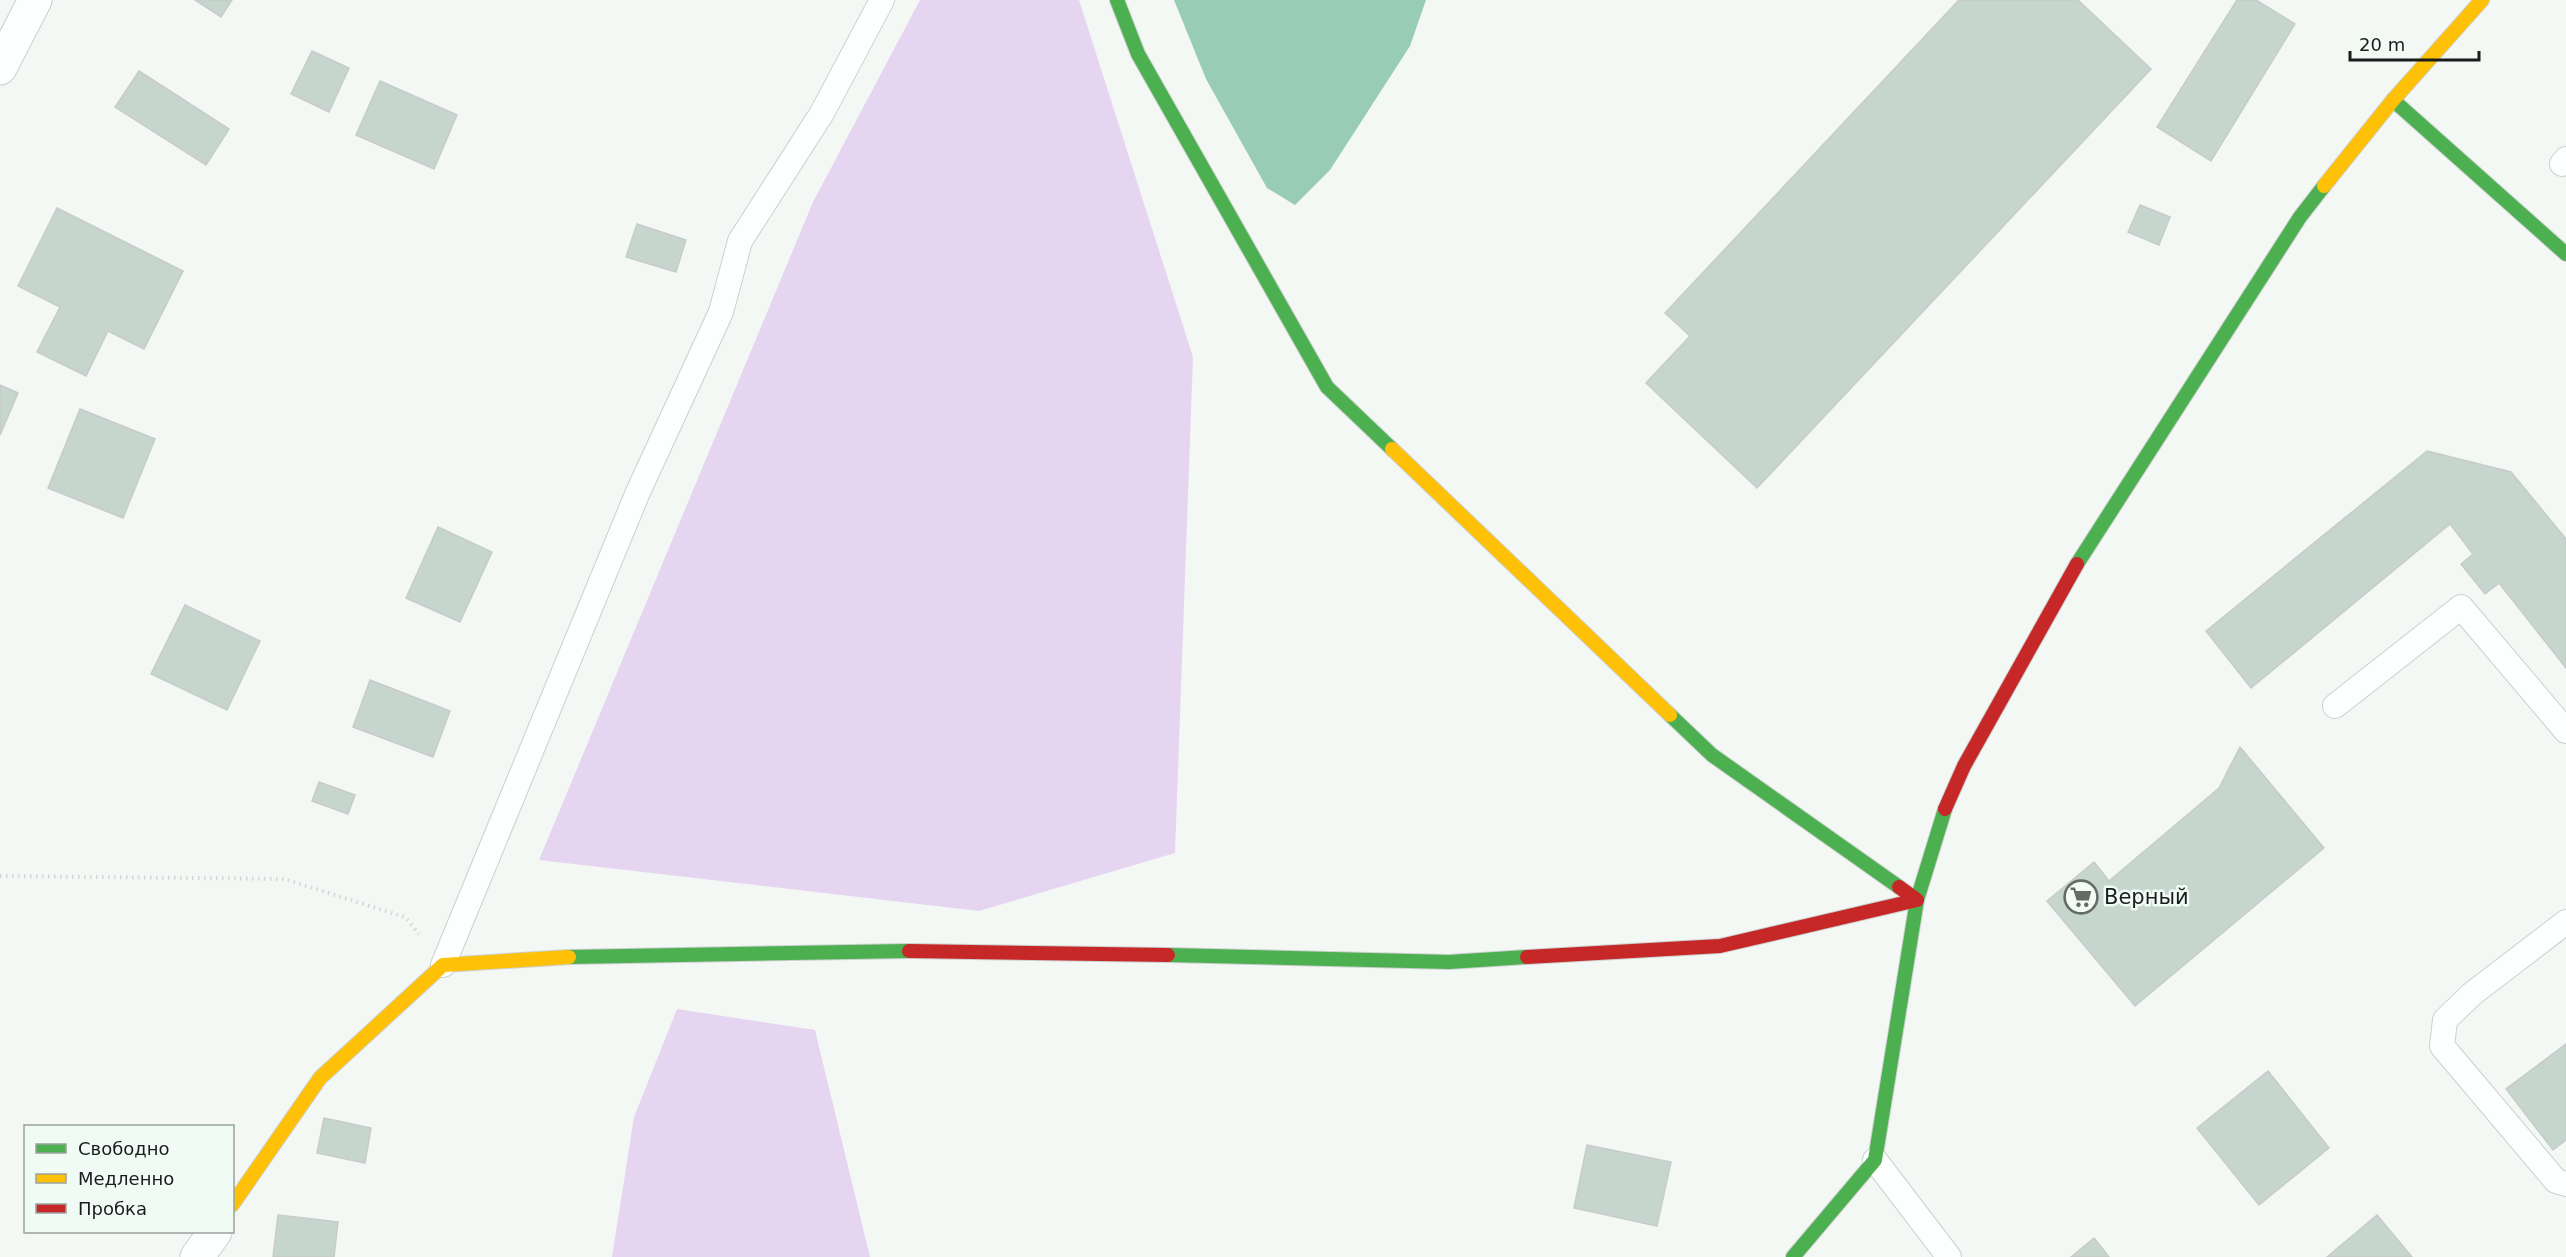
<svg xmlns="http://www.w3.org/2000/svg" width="2566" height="1257" viewBox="0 0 2566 1257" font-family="'DejaVu Sans',sans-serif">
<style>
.green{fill:#e6d5f1}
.water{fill:#98ccb5}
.building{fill:#c6d6ce;stroke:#c8cbc9;stroke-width:1.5}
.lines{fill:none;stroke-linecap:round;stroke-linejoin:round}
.lane-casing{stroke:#ccd0ce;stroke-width:26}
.street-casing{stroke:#ccd0ce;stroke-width:35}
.fast-casing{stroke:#ccd0ce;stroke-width:16}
.slow-casing{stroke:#ccd0ce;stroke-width:16}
.jam-casing{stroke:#ccd0ce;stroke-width:16}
.path{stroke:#d4d6d5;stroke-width:4;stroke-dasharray:1.5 4.5;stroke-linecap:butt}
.lane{stroke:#fdfefe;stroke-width:24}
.street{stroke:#fdfefe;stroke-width:33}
.fast{stroke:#4caf50;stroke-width:14}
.slow{stroke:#ffc107;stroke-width:14}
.jam{stroke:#c62828;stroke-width:14}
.labels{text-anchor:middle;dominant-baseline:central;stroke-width:5;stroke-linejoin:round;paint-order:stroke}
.poi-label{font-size:21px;fill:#191d1b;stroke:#f0fbf5;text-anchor:start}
</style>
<rect width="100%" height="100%" fill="#f3f8f5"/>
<!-- green -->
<path class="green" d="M920,0H1079L1193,357L1175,853L979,911L539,860L813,202Z
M677,1009L815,1030L870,1257H612L634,1117Z"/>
<!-- water -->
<path class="water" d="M1174,0H1426L1410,46L1330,170L1295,205L1267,188L1206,79Z"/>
<!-- building -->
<path class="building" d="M195,0H232L221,17Z
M1959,0H2078L2151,69L1757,488L1646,383L1690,336L1665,313Z
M2237,0H2256L2295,24L2211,161L2157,127Z
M312,51L349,68L329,112L291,94Z
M139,71L229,129L206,165L115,107Z
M380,81L457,115L434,169L356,135Z
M2140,205L2170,217L2159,245L2128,232Z
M57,208L183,271L144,349L108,331L86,376L37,352L60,307L18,286Z
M637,224L686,240L676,272L626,257Z
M0,385L18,393L0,435Z
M80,409L155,439L123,518L48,488Z
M2427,451L2511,472L2566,539V668L2499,583L2485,594L2461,564L2473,554L2450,524L2251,688L2206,631Z
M438,527L492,552L460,622L406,598Z
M185,605L260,641L227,710L151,674Z
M370,680L450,711L433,757L353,727Z
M2240,747L2324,848L2135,1006L2047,901L2094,862L2109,881L2219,788Z
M319,782L355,795L348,814L312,801Z
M2566,1044V1140L2553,1150L2506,1089Z
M2268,1071L2329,1148L2259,1205L2197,1128Z
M324,1118L371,1128L365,1163L317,1153Z
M1587,1145L1671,1162L1657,1226L1574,1208Z
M278,1215L338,1222L334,1257H273Z
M2377,1215L2412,1257H2327Z
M2094,1238L2109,1257H2071Z"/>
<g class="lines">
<defs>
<path id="lane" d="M2562,164L2566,159
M2335,706L2461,607L2566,731
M2566,922L2472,994L2445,1020L2442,1046L2556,1181L2566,1184
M443,965L638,492L721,312L740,241L822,113L882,0
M1875,1160L1949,1257"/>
<path id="street" d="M0,68L35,0
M197,1257L215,1232"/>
<path id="fast" d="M1117,0L1138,54L1327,387L1392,449
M2393,100L2566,254
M2077,564L2300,217L2324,186
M1670,715L1712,755L1899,887
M1168,955L1449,962L1527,957
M569,957L909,951
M1793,1257L1875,1160L1917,900L1945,809"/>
<path id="slow" d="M2324,186L2393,100L2482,0
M1392,449L1670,715
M232,1205L320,1078L443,965L569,957"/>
<path id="jam" d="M1945,809L1964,766L2077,564
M909,951L1168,955
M1527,957L1720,946L1917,900L1899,887"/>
</defs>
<!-- lane casing -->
<use href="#lane" class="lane-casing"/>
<!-- street casing -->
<use href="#street" class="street-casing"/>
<!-- fast casing -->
<use href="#fast" class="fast-casing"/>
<!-- slow casing -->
<use href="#slow" class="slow-casing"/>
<!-- jam casing -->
<use href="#jam" class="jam-casing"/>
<!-- path -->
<path class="path" d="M0,876L284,879L405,917L419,934"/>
<!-- lane -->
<use href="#lane" class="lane"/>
<!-- street -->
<use href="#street" class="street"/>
<!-- fast -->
<use href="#fast" class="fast"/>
<!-- slow -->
<use href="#slow" class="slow"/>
<!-- jam -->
<use href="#jam" class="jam"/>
</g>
<!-- icons -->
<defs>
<symbol id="supermarket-ring" viewBox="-11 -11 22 22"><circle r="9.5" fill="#f0fbf5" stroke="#656a67" stroke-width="1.5"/><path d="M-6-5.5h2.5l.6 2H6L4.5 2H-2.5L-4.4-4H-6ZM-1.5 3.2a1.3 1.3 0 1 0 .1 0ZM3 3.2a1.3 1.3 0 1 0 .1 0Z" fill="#656a67"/></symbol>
</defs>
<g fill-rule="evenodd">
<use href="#supermarket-ring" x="2062" y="878" width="38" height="38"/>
</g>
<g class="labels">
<!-- poi labels -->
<g class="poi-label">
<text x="2104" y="897">Верный</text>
</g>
</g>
<!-- legend -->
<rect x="24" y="1125" width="210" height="108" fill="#f0fbf5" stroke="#9aa29e" stroke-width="1.5"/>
<rect x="36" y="1144" width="30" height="9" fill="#4caf50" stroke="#9aa29e" stroke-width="1.5"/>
<text x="78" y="1155" font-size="18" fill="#191d1b">Свободно</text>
<rect x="36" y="1174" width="30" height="9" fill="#ffc107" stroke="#9aa29e" stroke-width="1.5"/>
<text x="78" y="1185" font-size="18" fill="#191d1b">Медленно</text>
<rect x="36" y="1204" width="30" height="9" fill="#c62828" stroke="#9aa29e" stroke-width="1.5"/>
<text x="78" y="1215" font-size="18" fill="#191d1b">Пробка</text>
<!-- scale -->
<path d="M2350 51v9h129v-9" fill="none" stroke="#191d1b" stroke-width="3"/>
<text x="2359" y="51" font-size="18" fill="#191d1b" stroke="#f0fbf5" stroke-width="4.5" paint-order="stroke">20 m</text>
</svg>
